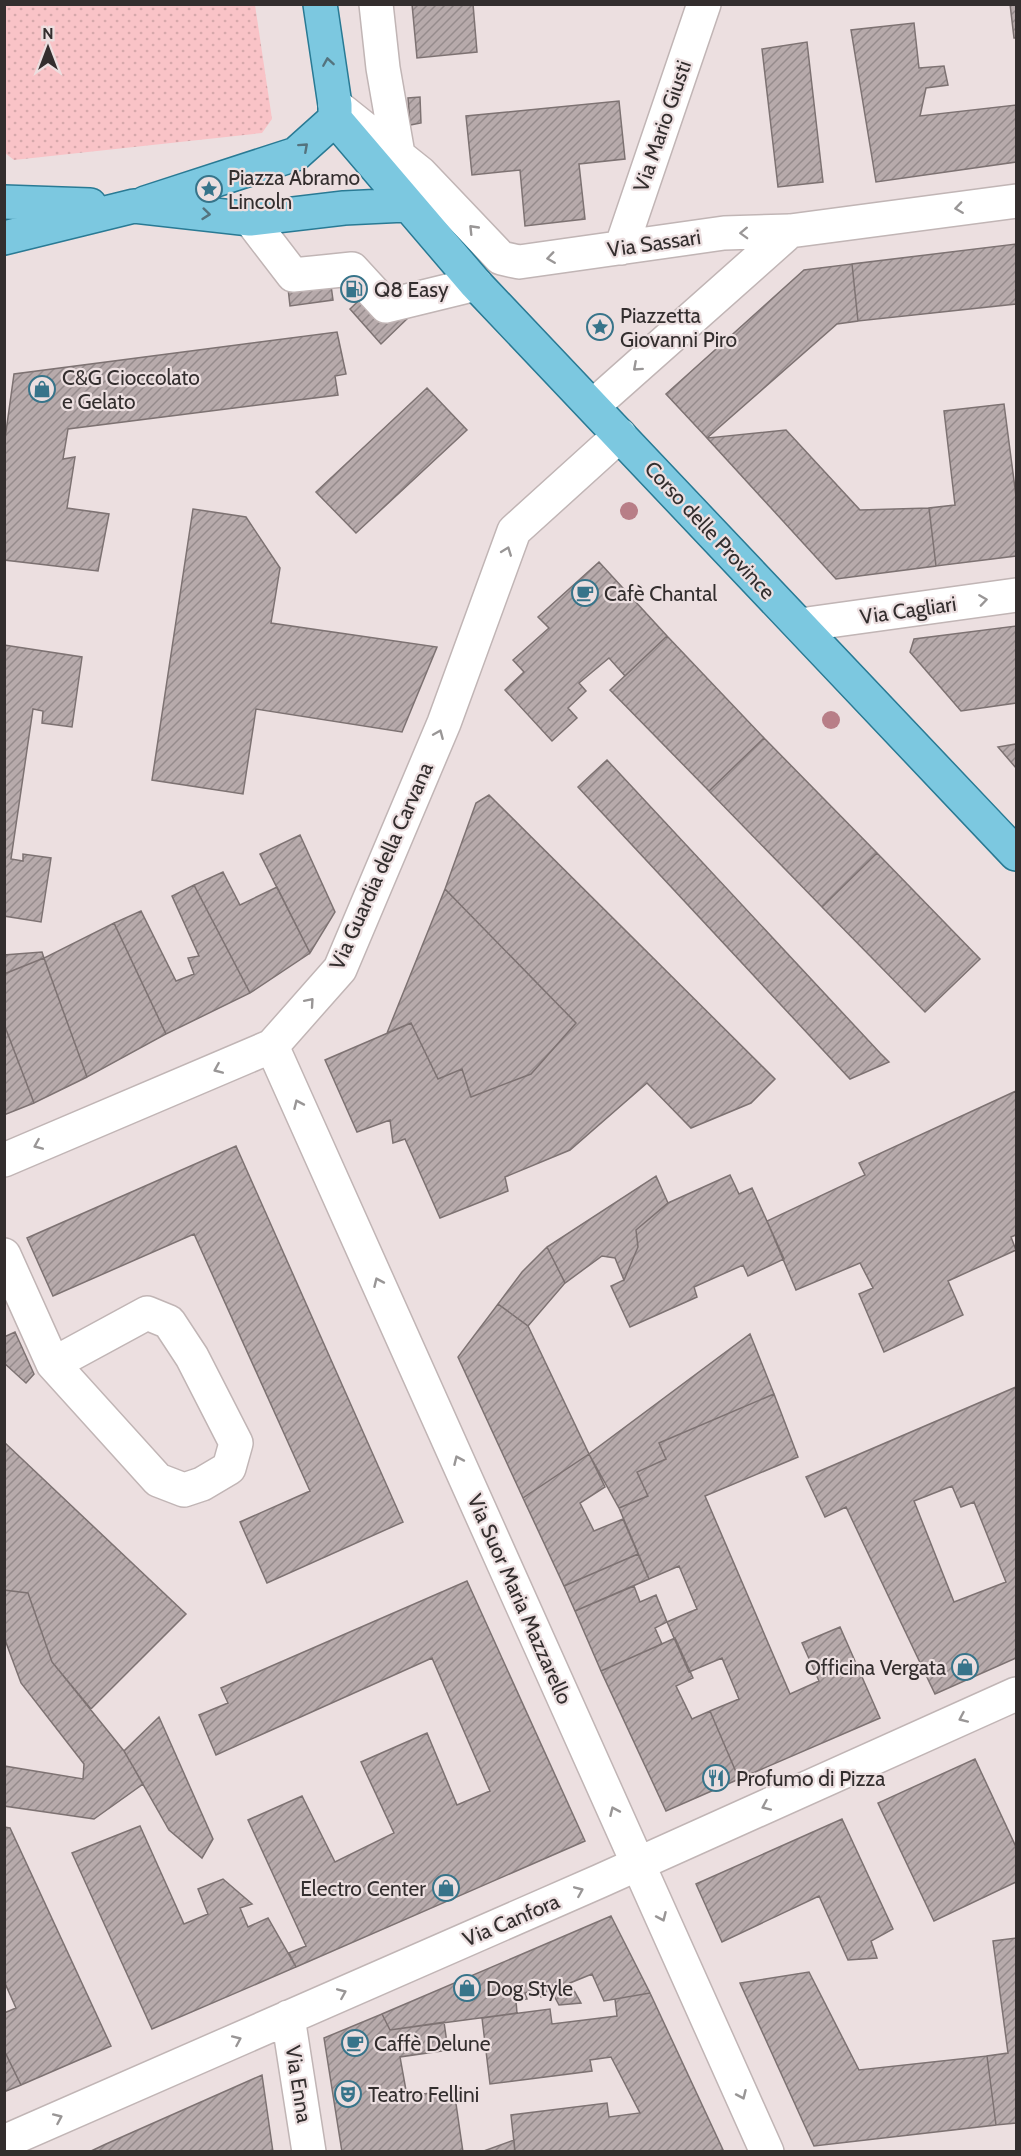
<svg xmlns="http://www.w3.org/2000/svg" width="1021" height="2156" viewBox="0 0 1021 2156" font-family="Cabin,sans-serif">
<style>
.garden{fill:url(#garden-dots)}
.building{fill:url(#building-hatch);stroke:#7d7272;stroke-width:1.5;fill-rule:evenodd}
.lines{fill:none;stroke-linecap:round;stroke-linejoin:round}
.minor-casing{stroke:#c1b5b5;stroke-width:36}
.major-casing{stroke:#297a94;stroke-width:36}
.minor{stroke:#fff;stroke-width:33}
.major{stroke:#7cc8e0;stroke-width:33}
.tree{fill:#b87e87}
.oneway{stroke:#54737e}
.oneway2{stroke:#999696}
.labels{text-anchor:middle;dominant-baseline:central;stroke-width:4.5;stroke-linejoin:round;paint-order:stroke}
.street-label{font-size:21px;fill:#332e2e;stroke:#ecdfe0}
.poi-label{font-size:21px;fill:#332e2e;stroke:#ecdfe0;text-anchor:start}
</style>
<defs>
<pattern id="garden-dots" width="8" height="8" patternUnits="userSpaceOnUse" patternTransform="scale(1.5)"><rect width="8" height="8" fill="#f9c3c7"/><path d="M2 2h.1M6 6h.1" fill="none" stroke="#d6a8ab" stroke-width="1.8" stroke-linecap="round"/></pattern>
<pattern id="building-hatch" width="6" height="6" patternUnits="userSpaceOnUse" patternTransform="scale(1.5)"><rect width="6" height="6" fill="#b7aaab"/><path d="M-1 1l2-2M0 6l6-6M5 7l2-2" fill="none" stroke="#958b8c"/></pattern>
</defs>
<rect width="100%" height="100%" fill="#ecdfe0"/>
<!-- garden -->
<path class="garden" d="M4,5H255L272,119L262,133L14,160L5,153Z"/>
<!-- building -->
<path class="building" d="M412,4H473L477,52L417,58Z
M1010,4H1016V38H1014Z
M914,23L919,68L944,66L948,85L926,88L920,116L1016,105V162L876,182L851,30Z
M807,42L823,182L778,187L762,49Z
M420,97L421,123L410,125L408,98Z
M619,101L625,159L579,164L585,219L525,226L520,170L472,175L466,116Z
M1016,244V304L858,321L852,264Z
M327,256L333,300L290,306L285,261Z
M852,264L858,321L837,324L707,438L666,394L804,270Z
M378,282L410,316L381,344L350,309Z
M337,332L346,374L335,376L338,395L68,429L63,459L75,457L67,508L109,514L98,571L4,560V446L14,374Z
M427,388L467,430L356,533L316,492Z
M1004,404L1016,496V556L936,566L929,508L955,505L944,411Z
M786,430L860,510L929,508L936,566L836,579L707,438Z
M193,509L246,517L280,568L271,623L437,647L402,732L256,709L243,794L152,780Z
M599,562L667,636L625,676L609,658L579,683L586,691L568,708L577,718L552,741L505,690L524,672L513,660L549,628L538,617Z
M1016,626V703L961,711L910,652L914,639Z
M667,636L764,738L709,791L610,690Z
M4,645L82,657L72,727L42,723L43,711L33,709L11,859L23,861V854L51,858L41,922L4,916Z
M764,738L877,853L822,907L709,791Z
M1016,744V768L998,747Z
M607,760L880,1053L889,1062L850,1079L578,787Z
M489,795L775,1079L751,1103L691,1128L647,1083L570,1150L505,1177L508,1191L440,1218L405,1139L393,1143L390,1120L357,1132L325,1060L411,1023L438,1079L462,1069L471,1097L531,1074L576,1023L445,889L476,803Z
M300,835L335,912L310,953L260,854Z
M877,853L980,959L925,1012L822,907Z
M223,872L240,905L277,887L310,953L250,993L194,885Z
M194,885L250,993L166,1034L114,923L141,911L176,981L194,974L188,958L199,956L172,896Z
M445,889L576,1023L531,1074L471,1097L462,1069L438,1079L411,1023L387,1033Z
M114,923L166,1034L87,1077L44,958Z
M42,952L44,958L4,974V955Z
M44,958L87,1077L34,1103L4,1024V974Z
M4,1024L34,1103L4,1115Z
M1016,1091V1235L1011,1237L1016,1250L948,1281L963,1315L884,1352L859,1294L873,1288L860,1263L796,1290L767,1221L865,1175L859,1163Z
M236,1146L403,1522L267,1583L240,1522L310,1491L194,1234L53,1296L27,1238Z
M730,1175L739,1194L752,1188L784,1259L748,1276L743,1265L694,1287L697,1297L630,1327L611,1286L624,1280L638,1247L636,1230L668,1203Z
M656,1176L668,1203L636,1230L638,1247L624,1280L615,1258L602,1256L565,1283L547,1247Z
M547,1247L565,1283L528,1326L498,1304L522,1272Z
M498,1304L528,1326L589,1454L523,1498L458,1357Z
M15,1332L34,1374L26,1383L4,1363V1337Z
M750,1334L774,1394L659,1443L666,1459L637,1472L648,1496L619,1508L589,1454Z
M1016,1387V1658L935,1694L846,1507L825,1517L806,1477ZM952,1486L961,1507L974,1502L1006,1582L954,1602L914,1501Z
M774,1394L798,1457L705,1496L790,1694L819,1681L802,1643L840,1627L880,1718L739,1779L710,1711L739,1699L722,1658L689,1672L667,1622L697,1609L679,1566L649,1579L619,1508L648,1496L637,1472L666,1459L659,1443Z
M4,1442L186,1614L91,1709L52,1662L28,1593L4,1590Z
M589,1454L605,1487L580,1503L594,1531L623,1519L638,1554L564,1586L523,1498Z
M638,1554L649,1579L575,1611L564,1586Z
M467,1581L585,1841L296,1967L289,1953L306,1946L248,1820L302,1796L335,1862L394,1833L361,1762L427,1733L457,1805L490,1791L432,1658L216,1755L199,1715L228,1703L221,1688Z
M634,1586L640,1602L656,1595L667,1622L655,1628L662,1644L601,1671L575,1611Z
M4,1590L28,1593L52,1662L124,1751L143,1784L94,1819L4,1806V1766L83,1779L84,1764L21,1683L4,1637Z
M675,1638L693,1678L676,1686L692,1719L710,1711L739,1779L666,1811L601,1671Z
M159,1717L213,1839L202,1858L169,1830L124,1751Z
M975,1759L1016,1847V1882L934,1921L878,1803Z
M842,1819L893,1929L871,1941L877,1958L848,1960L819,1896L722,1942L696,1884Z
M140,1826L184,1924L208,1914L198,1889L223,1879L252,1904L240,1908L248,1927L268,1918L296,1967L152,2029L72,1853Z
M4,1827L10,1828L111,2046L21,2085L4,2050V2013L16,2008L4,1981Z
M611,1916L650,1993L604,2001L592,1974L570,1983L581,2003L559,2005L552,1992L541,1997L537,1988L525,1993L527,1999L516,2001L517,2013L390,2030L382,2014Z
M1016,1938V2123L996,2125L987,2056L1008,2053L993,1941Z
M809,1972L859,2070L987,2056L996,2125L814,2146L740,1983Z
M650,1993L724,2152H515L511,2115L607,2103L609,2117L640,2113L611,2057L590,2060L592,2071L490,2084L482,2018L550,2009L552,2024L617,2016L615,1999Z
M382,2014L390,2030L444,2022L448,2050L400,2057L407,2096L454,2090L463,2152H342L324,2038Z
M4,2050L21,2085L4,2092Z
M262,2075L273,2152H89L106,2144Z
M514,2140L515,2152H481Z"/>
<g class="lines">
<defs>
<path id="minor" d="M376,4L383,68L398,154
M335,105L420,173L501,258L519,262L724,233L790,231L1016,201
M250,219L293,275L352,269L386,306L476,284
M621,248L704,4
M593,406L790,231
M800,625L1016,595
M272,1046L767,2152
M4,1160L272,1046L340,969L444,723L514,531L620,435
M4,1255L53,1364L158,1480L184,1490L202,1484L229,1468L236,1443L192,1357L169,1322L147,1313L53,1364
M288,2017L309,2152
M4,2142L600,1881L1016,1694"/>
<path id="major" d="M320,4L335,105V119L476,284L1016,854
M4,202L90,205
M145,203L296,154L335,119
M4,238L134,206L250,219L344,208L406,205"/>
</defs>
<!-- minor casing -->
<use href="#minor" class="minor-casing"/>
<!-- major casing -->
<use href="#major" class="major-casing"/>
<!-- minor -->
<use href="#minor" class="minor"/>
<!-- major -->
<use href="#major" class="major"/>
</g>
<!-- trees -->
<g class="tree">
<circle cx="629" cy="511" r="9"/>
<circle cx="831" cy="720" r="9"/>
</g>
<!-- one-way arrows -->
<defs><path id="oneway-chevron" d="M-2-3.5L2.5 0L-2 3.5" fill="none" stroke-width="1.6" stroke-linecap="round" stroke-linejoin="round" transform="scale(1.5)"/></defs>
<g class="oneway">
<use href="#oneway-chevron" transform="translate(328 62) rotate(-99)"/>
<use href="#oneway-chevron" transform="translate(304 147) rotate(-42)"/>
<use href="#oneway-chevron" transform="translate(206 214) rotate(6)"/>
</g>
<g class="oneway2">
<use href="#oneway-chevron" transform="translate(959 208) rotate(172)"/>
<use href="#oneway-chevron" transform="translate(473 229) rotate(-134)"/>
<use href="#oneway-chevron" transform="translate(744 233) rotate(178)"/>
<use href="#oneway-chevron" transform="translate(551 258) rotate(172)"/>
<use href="#oneway-chevron" transform="translate(637 367) rotate(138)"/>
<use href="#oneway-chevron" transform="translate(507 551) rotate(-69)"/>
<use href="#oneway-chevron" transform="translate(983 600) rotate(-8)"/>
<use href="#oneway-chevron" transform="translate(439 734) rotate(-67)"/>
<use href="#oneway-chevron" transform="translate(310 1002) rotate(-49)"/>
<use href="#oneway-chevron" transform="translate(218 1069) rotate(157)"/>
<use href="#oneway-chevron" transform="translate(298 1104) rotate(-114)"/>
<use href="#oneway-chevron" transform="translate(38 1145) rotate(157)"/>
<use href="#oneway-chevron" transform="translate(378 1282) rotate(-114)"/>
<use href="#oneway-chevron" transform="translate(458 1460) rotate(-114)"/>
<use href="#oneway-chevron" transform="translate(963 1718) rotate(156)"/>
<use href="#oneway-chevron" transform="translate(766 1806) rotate(156)"/>
<use href="#oneway-chevron" transform="translate(614 1811) rotate(-114)"/>
<use href="#oneway-chevron" transform="translate(579 1891) rotate(-23)"/>
<use href="#oneway-chevron" transform="translate(662 1917) rotate(66)"/>
<use href="#oneway-chevron" transform="translate(342 1993) rotate(-23)"/>
<use href="#oneway-chevron" transform="translate(237 2040) rotate(-24)"/>
<use href="#oneway-chevron" transform="translate(742 2095) rotate(66)"/>
<use href="#oneway-chevron" transform="translate(58 2118) rotate(-24)"/>
</g>
<!-- icons -->
<defs>
<symbol id="sight-ring" viewBox="-11 -11 22 22"><circle r="9.5" fill="#ecdfe0" stroke="#37748a" stroke-width="1.5"/><path d="M0-6L1.8-2.2L6-1.7L2.9 1.2L3.7 5.4L0 3.3L-3.7 5.4L-2.9 1.2L-6-1.7L-1.8-2.2Z" fill="#37748a"/></symbol>
<symbol id="fuel-ring" viewBox="-11 -11 22 22"><circle r="9.5" fill="#ecdfe0" stroke="#37748a" stroke-width="1.5"/><path d="M-5.5-6h7V0h2V4h1.3V-2.5L3-4.5l.8-.8L6-3V5H2.5V1h-1V6h-7ZM-4.2-4.7v3.2H.2V-4.7Z" fill="#37748a"/></symbol>
<symbol id="shop-ring" viewBox="-11 -11 22 22"><circle r="9.5" fill="#ecdfe0" stroke="#37748a" stroke-width="1.5"/><path d="M-5-2.5h2.3a2.7 3.5 0 0 1 5.4 0H5L5.5 6h-11ZM-1.5-2.5h3a1.5 2.3 0 0 0-3 0Z" fill="#37748a"/></symbol>
<symbol id="cafe-ring" viewBox="-11 -11 22 22"><circle r="9.5" fill="#ecdfe0" stroke="#37748a" stroke-width="1.5"/><path d="M-5.5-4.5H6V0H3Q3 3.5 0 3.5H-2.5Q-5.5 3.5-5.5 0ZM3-3.2v2h1.7v-2ZM-6 4.5H4V6H-6Z" fill="#37748a"/></symbol>
<symbol id="restaurant-ring" viewBox="-11 -11 22 22"><circle r="9.5" fill="#ecdfe0" stroke="#37748a" stroke-width="1.5"/><path d="M-5-6h1v4h1v-4h1v4h1v-4h1v5L-1.5 .5V6h-2V.5L-5-1ZM5-6V6H3V1.5H1.5Q1.5-4 5-6Z" fill="#37748a"/></symbol>
<symbol id="theatre-ring" viewBox="-11 -11 22 22"><circle r="9.5" fill="#ecdfe0" stroke="#37748a" stroke-width="1.5"/><path d="M-5-5.5Q0-4 5-5.5V0Q5 5 0 6Q-5 5-5 0ZM-3.3-2.5H-1v1.5H-3.3ZM1-2.5H3.3v1.5H1ZM-2.8 1Q0 5.5 2.8 1Z" fill="#37748a"/></symbol>
</defs>
<g fill-rule="evenodd">
<use href="#sight-ring" x="194" y="174" width="30" height="30"/>
<use href="#fuel-ring" x="339" y="274" width="30" height="30"/>
<use href="#sight-ring" x="585" y="312" width="30" height="30"/>
<use href="#shop-ring" x="27" y="374" width="30" height="30"/>
<use href="#cafe-ring" x="570" y="578" width="30" height="30"/>
<use href="#shop-ring" x="950" y="1652" width="30" height="30"/>
<use href="#restaurant-ring" x="701" y="1763" width="30" height="30"/>
<use href="#shop-ring" x="431" y="1873" width="30" height="30"/>
<use href="#shop-ring" x="452" y="1973" width="30" height="30"/>
<use href="#cafe-ring" x="340" y="2028" width="30" height="30"/>
<use href="#theatre-ring" x="333" y="2079" width="30" height="30"/>
</g>
<g class="labels">
<!-- street labels -->
<g class="street-label">
<text transform="translate(662 126) rotate(-71)">Via Mario Giusti</text>
<text transform="translate(654 243) rotate(-8)">Via Sassari</text>
<text transform="translate(710 530) rotate(47)">Corso delle Province</text>
<text transform="translate(908 610) rotate(-8)">Via Cagliari</text>
<text transform="translate(381 866) rotate(-66)">Via Guardia della Carvana</text>
<text transform="translate(520 1599) rotate(66)">Via Suor Maria Mazzarello</text>
<text transform="translate(511 1920) rotate(-23)">Via Canfora</text>
<text transform="translate(299 2084) rotate(81)">Via Enna</text>
</g>
<!-- poi labels -->
<g class="poi-label">
<text x="228" y="177">Piazza Abramo<tspan x="228" dy="24">Lincoln</tspan></text>
<text x="374" y="289">Q8 Easy</text>
<text x="620" y="315">Piazzetta<tspan x="620" dy="24">Giovanni Piro</tspan></text>
<text x="62" y="377">C&amp;G Cioccolato<tspan x="62" dy="24">e Gelato</tspan></text>
<text x="604" y="593">Cafè Chantal</text>
<text x="946" y="1667" text-anchor="end">Officina Vergata</text>
<text x="736" y="1778">Profumo di Pizza</text>
<text x="426" y="1888" text-anchor="end">Electro Center</text>
<text x="486" y="1988">Dog Style</text>
<text x="374" y="2043">Caffè Delune</text>
<text x="368" y="2094">Teatro Fellini</text>
</g>
</g>
<!-- border -->
<rect width="1021" height="2156" fill="none" stroke="#332e2e" stroke-width="12"/>
<!-- north arrow -->
<g transform="translate(48 48)" stroke="#ecdfe0" stroke-width="4.5" paint-order="stroke">
<path d="M0-4.5L10 22L0 15L-10 22Z" fill="#332e2e"/>
<text y="-9" font-size="16" font-weight="bold" text-anchor="middle" fill="#332e2e">N</text>
</g>
</svg>
